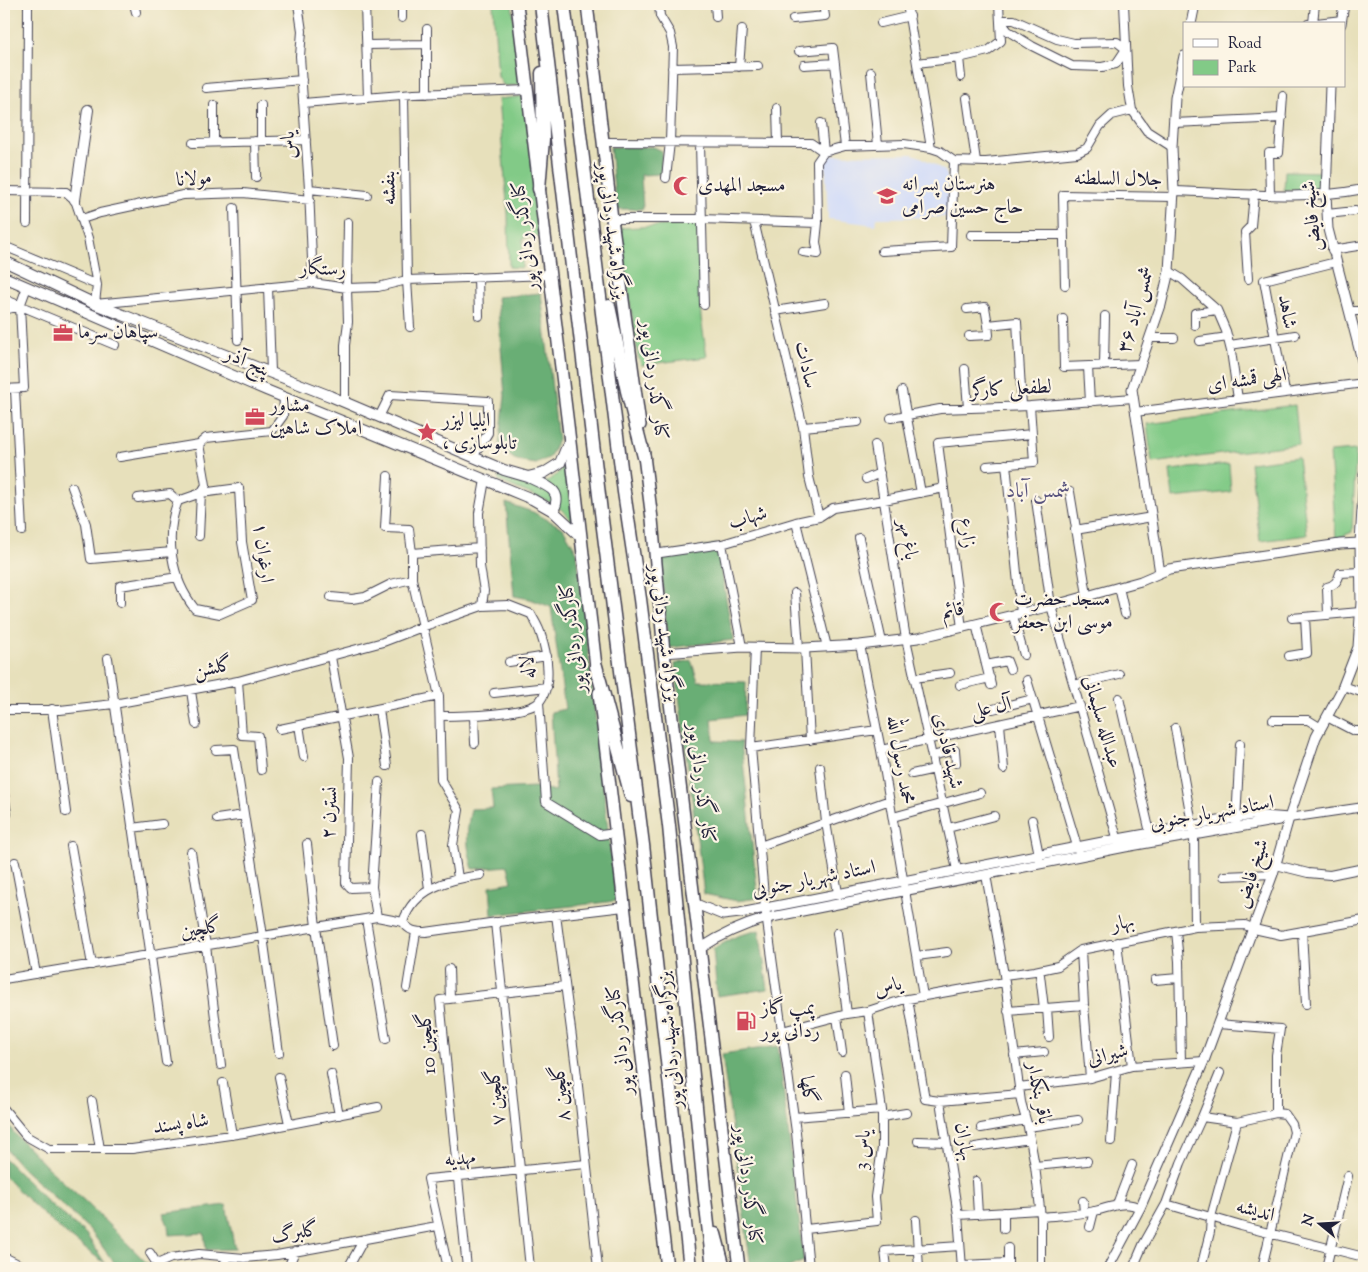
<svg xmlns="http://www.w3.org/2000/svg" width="1368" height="1272" viewBox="0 0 1368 1272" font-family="'Sorts Mill Goudy',Amiri,serif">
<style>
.built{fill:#cfdafa}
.green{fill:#82ca87;stroke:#527661}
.forest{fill:#69ae74;stroke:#466858}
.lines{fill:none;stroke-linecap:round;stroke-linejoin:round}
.minor-casing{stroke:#403e4e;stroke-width:10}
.tertiary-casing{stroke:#403e4e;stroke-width:11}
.secondary-casing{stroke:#403e4e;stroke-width:12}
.primary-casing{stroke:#403e4e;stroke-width:14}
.trunk-casing{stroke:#403e4e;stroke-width:15}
.minor{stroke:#fff;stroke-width:8}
.tertiary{stroke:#fff;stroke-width:9}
.secondary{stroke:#fff;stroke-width:10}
.primary{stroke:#fff;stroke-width:11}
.trunk{stroke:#fff;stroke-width:12}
.labels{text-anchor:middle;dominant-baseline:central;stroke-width:4.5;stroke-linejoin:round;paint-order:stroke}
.street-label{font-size:20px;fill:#22223b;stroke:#fcf5e5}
.poi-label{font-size:20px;fill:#22223b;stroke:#fcf5e5;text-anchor:start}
.neighbourhood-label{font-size:21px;fill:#58537e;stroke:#fcf5e5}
</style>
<rect width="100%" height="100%" fill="#fcf5e5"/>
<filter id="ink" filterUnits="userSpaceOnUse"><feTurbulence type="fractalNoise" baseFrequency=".02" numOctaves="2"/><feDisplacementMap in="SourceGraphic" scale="10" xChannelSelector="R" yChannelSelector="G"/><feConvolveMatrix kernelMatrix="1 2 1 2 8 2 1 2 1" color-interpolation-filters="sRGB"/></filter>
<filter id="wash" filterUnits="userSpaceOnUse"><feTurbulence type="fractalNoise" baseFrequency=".0096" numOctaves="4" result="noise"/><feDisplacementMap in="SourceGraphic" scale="20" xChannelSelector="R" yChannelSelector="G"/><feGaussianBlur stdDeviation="1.12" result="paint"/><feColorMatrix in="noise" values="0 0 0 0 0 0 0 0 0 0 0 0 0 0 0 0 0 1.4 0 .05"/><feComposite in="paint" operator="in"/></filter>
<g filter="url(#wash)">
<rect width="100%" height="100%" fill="#e7e0bb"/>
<!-- built -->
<path class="built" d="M912,154L921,157L945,171L947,175L948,217L877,218L876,225L828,219L825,159L829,155Z"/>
<!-- green -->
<path class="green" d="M493,4H512L522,85L504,86L498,77Z
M524,96L540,237L523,238L522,268L509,267L508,214L498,99Z
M1285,171L1323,172V186L1317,190H1284Z
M697,224L701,318L707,357L641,365L638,355L629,296L621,228Z
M1295,405L1299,444L1152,463L1147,424Z
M1356,450L1352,532L1336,539L1330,452Z
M1298,457L1307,535L1260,541L1250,463Z
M565,464L574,523L561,509L547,501L499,481L498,477L501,476C530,487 546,492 565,464Z
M1229,464L1231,492L1173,498L1170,470Z"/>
<!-- forest -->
<path class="forest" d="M610,147H654L662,151L661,174L641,175L643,209H616Z
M541,293L558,440L550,457L536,464L517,461L499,448L505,396L497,297Z
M506,503L533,512L563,528L577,552L616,901L492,915L490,886L512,882L508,866L473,869C466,846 466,832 471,809L493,808L491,789L536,787L556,791L551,712L565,709L551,607L530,599L514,596Z
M717,544L733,640L668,648L660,555Z
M691,660L698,681L746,682L745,715L712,719L714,741L741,742L758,898L737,901L704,894L675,664Z
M759,930L768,989L717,996L713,949L737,936Z
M778,1046L804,1261L787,1268H751L722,1054Z
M4,1118L14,1133L49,1169L88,1204L152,1268H118L90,1230L22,1168L4,1147Z
M4,1158L48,1202L86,1234L105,1263C67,1237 36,1209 4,1176Z
M226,1205L235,1249L206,1250L204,1233L169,1235L168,1225L163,1213Z"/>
</g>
<g filter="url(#ink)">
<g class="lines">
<defs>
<path id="minor" d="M134,4L136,12
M298,4L302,31L300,56L309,189L313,283
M365,4L368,98
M402,4V18
M659,4L660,16L670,33L673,47L670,142L666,178
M715,4L716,17
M907,4L931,148
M1124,4L1128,86L1132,110L1147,131L1172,147
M793,19L825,16L823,4
M1000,20H1014L1057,39L1074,43L1117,42L1126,49L1116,64L1102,67L1072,66L1032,46L1008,31Z
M881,23L910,16
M1313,23L1315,4
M1308,24L1342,20
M367,45L427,44
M799,51L833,48L845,146
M959,58L961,77
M917,63L959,58L988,51L1001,41L999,4
M804,65L835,63
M739,67L742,29
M672,68L758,66
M871,72L878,145
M206,88L302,80
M427,94V29
M404,95L407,280L410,327
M967,98L976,161
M303,103L414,94L527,90
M261,105V141
M777,108L778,143
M1174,123L1282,118
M255,141L256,177
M214,142V105
M604,142L811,143L824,152L845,146L904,144L931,148L940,151L954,161L986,162L1077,153L1087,148L1100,126L1112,115L1132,110
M193,143L306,140
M700,143L704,305
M309,189L367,195
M4,191L66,192L75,200L88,238L97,285L95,304L313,283L347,288L378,287L407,280L549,275
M1174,191C1237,193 1302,201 1364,189
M1270,195L1269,153H1279L1283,96
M234,208L238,340
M1327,214L1355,211
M82,219L100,213L183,195L243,193L310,200
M612,219H701L818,223L817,162L824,152L821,123
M754,221L803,427L809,477L819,517
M27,223L28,4
M971,235H1064
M4,246L97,285
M1332,250L1364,245
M882,251L951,247L954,161
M803,252L818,254L816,242L818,223
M1169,271L1182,279L1217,310L1226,331L1231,351L1238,399
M478,277L479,316
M1248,279L1245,232L1251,226L1254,194
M1065,285L1063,195L1173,197
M268,287L271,372
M4,299L115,345
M967,309L985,307L988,325L1017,322L1022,406
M4,310L20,306L27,287
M775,311L825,303
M1350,311H1364
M1063,319L1064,367L1140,364
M1195,325V313L1217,310
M969,336L989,335L988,325
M1150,338H1174
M1200,341L1228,337
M1230,345L1295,335
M1104,366L1105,316
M1088,367L1090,402
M965,369L968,408
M4,389L24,388L20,306
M15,389L22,531
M902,391L921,493
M1285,392L1264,280L1336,262
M345,402V345L348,322L347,288L348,222
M1135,412L1364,383
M379,417L390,395L488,401V433L473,457
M891,418L940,409L1030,406L1133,398
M803,427L858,422
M875,445L906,639L957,870
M120,457L199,444
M1006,464L1021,613
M987,466L1034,462L1030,406
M388,476L385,528L409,529L412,553V579
M866,479L880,473
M72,487L86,524L91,559L172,552
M239,488L242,542L252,600L220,614L195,609C171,579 164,536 178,501L201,493Z
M1070,492L1087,595
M138,498L170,494L178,501
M1036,500L1051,606L1120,848
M796,522L827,647
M1075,530L1152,517
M199,536L201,493L206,485L199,444L206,438L272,431L283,416L284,397
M859,538L882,642
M412,553L480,548
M654,554L722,544
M1119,587L1125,614
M795,593L799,648
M331,597L352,599L365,597L391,584L412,579L439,696L441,780L459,810L453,845L458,878
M120,603V586L178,577
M482,606L484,591L480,566L479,513L485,480
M1328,615L1327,587C1335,585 1338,581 1340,573L1360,572
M1013,616L1024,655
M1292,618L1360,612
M976,624L991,685
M962,628L938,443L1032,434
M860,645L881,750L923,996
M742,647L722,544L796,522L819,517L833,508L884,500L944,488
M755,647L751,748L765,907L796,1132L809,1268
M805,648L810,740
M1289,656L1307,653L1305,617
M331,657L349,758L346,883L351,888L372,887
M108,658L166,1062
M509,662L547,656
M986,665L1007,661L1010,669
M914,678L950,673
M1027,680L1080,856
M238,681L242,735L258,736L261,770
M960,685L990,678
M1074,685L1119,674
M1343,686L1364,693
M191,691L196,724
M494,693L547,687
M1119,698L1151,837
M539,702L546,802L600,835L616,833
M52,709L66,812
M379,709L387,766
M993,709L1033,699
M4,710H60L114,704L238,681L383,642L422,627L482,606L508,605L531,614C534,620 539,627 541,635C547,652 553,687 539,702C526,715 459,716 440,716
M474,716L475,743
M1327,717L1354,731H1364
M1273,720H1308L1321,728
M1000,724L1004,769
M299,725L304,757
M1175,728L1194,835L1195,927
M280,729L439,696
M751,748L877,730
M216,750L234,749L263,936L279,1053
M881,750L1080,706
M932,756L955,750L956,763
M820,767L826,822L838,893
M912,774L935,769
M4,794L7,814
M893,817L980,793
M1289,818L1364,807
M217,819L244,815
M1032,820L1039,855V864
M1236,822L1240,744
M132,828L162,824
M948,828L994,816
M422,834L429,889
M307,844L316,927L333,1046
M71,846L92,965
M760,846L890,800
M191,852L206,946L221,1065
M15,862L36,974
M1276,865L1308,873L1330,875L1364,868
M481,875C449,879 414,888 403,922C409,931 415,932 426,932L490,923L624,907
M986,875L1004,975L1021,1102L1028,1127L1035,1166L1041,1217V1268
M1224,876L1273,874
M556,915L576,1068L598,1268
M377,917L372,887L379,782
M366,919L386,1039
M495,922L530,1268
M1176,931L1179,961L1181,1062
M1302,931L1306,1004
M837,933L847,1014
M1117,942L1132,1066
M1081,950L1084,1005L1090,1078
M917,956L947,952
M449,969L450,999
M1004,975L1035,971L1058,966L1081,950L1195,927L1245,925L1254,929L1281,935L1364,920
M1040,975L1044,1008
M4,979L377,917L403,922
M1155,980L1178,978
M407,988L416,932
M908,999L925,1099L940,1101L1020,1094
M1047,1008L1049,1037
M1008,1011L1084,1005
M837,1017L842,1052
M1218,1024L1280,1029L1276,1055V1113
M782,1031L847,1014L868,1011L902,1000L1004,982
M1014,1055L1044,1052
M331,1074L339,1115
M845,1074L849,1113
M279,1077L289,1124
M223,1083L232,1135
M1019,1087L1090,1078L1132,1066L1204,1061
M92,1101L100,1149
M940,1101L958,1215L962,1268
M4,1109L26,1136L49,1149H132L244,1133L378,1107
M794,1117L882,1110
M882,1117L906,1113
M1202,1117L1237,1122L1276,1113L1285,1114L1292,1124L1294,1132L1262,1268
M1028,1127L1078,1120
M981,1128L1026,1120
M918,1141L946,1142
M1111,1141L1116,1072
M975,1147L1030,1139
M1035,1166L1087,1161
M976,1181L978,1214
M1083,1201L1084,1212
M1117,1204L1132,1165
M1166,1204L1241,1226L1364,1257
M958,1215L1040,1210
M1041,1217C1058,1215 1078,1215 1095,1211C1112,1207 1124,1200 1140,1208
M916,1220L919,1268
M1090,1227L1094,1211
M806,1229L877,1221L875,1197L882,1148V1110L868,1011
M1004,1229V1212
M150,1253L159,1267
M157,1264L171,1258L199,1254L244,1258L277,1255L437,1226
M962,1265L1008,1263V1248
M222,1268L228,1257
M288,1268L295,1251
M348,1268L364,1239
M448,1268L428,1179L586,1164
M467,1268L440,1000L565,986
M887,1268L885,1251L960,1246
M1133,1268L1143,1245L1166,1204L1181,1163L1202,1117L1220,1073
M1201,1268L1210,1232L1211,1217L1237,1122
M1326,1268L1348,1176"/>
<path id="tertiary" d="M1191,24L1195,4
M1341,24L1344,4
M1330,86L1326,195L1328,229L1364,368
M1160,573L1132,389L1161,305L1169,271L1174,191L1172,147L1175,98L1184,56
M664,653L742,647L805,648L860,645L918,638L1051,606L1141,581L1169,569L1340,544L1360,543
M696,904L723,915L740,913L1118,839L1252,815L1289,818
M701,948C722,934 743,925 767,918L1125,847L1279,820
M1108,1268L1140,1208L1204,1061L1273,874L1289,818L1316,737L1341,691L1358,647L1361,602L1360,543L1364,475"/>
<path id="secondary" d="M75,200L88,110
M4,261L95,304L330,396L504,470L528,477L544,473L560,463L570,439
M4,277L266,390L532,499L553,511L581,537
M528,477C544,485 565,489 553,511
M4,1258L24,1268"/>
<path id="primary" d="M517,4L568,425L597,675
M587,4L612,219L640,425
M643,448L652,519L664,653L739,1268
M599,693L667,1268"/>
<path id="trunk" d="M541,4L601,512L643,845L690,1268
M564,4L624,492L640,599L669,826L704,1190L713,1268
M539,189L543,139L542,73
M609,306L627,391L644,457
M596,666L631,796
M715,1234L724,1268"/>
</defs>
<!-- minor casing -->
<use href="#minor" class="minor-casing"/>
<!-- tertiary casing -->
<use href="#tertiary" class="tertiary-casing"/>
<!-- secondary casing -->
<use href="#secondary" class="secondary-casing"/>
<!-- primary casing -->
<use href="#primary" class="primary-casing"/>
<!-- trunk casing -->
<use href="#trunk" class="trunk-casing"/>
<!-- minor -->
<use href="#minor" class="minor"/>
<!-- tertiary -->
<use href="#tertiary" class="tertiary"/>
<!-- secondary -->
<use href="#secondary" class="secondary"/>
<!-- primary -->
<use href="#primary" class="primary"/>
<!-- trunk -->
<use href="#trunk" class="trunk"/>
</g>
</g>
<!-- icons -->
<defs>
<symbol id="mosque-bare" viewBox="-9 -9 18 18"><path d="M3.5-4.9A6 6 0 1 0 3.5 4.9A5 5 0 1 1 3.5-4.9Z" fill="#d1495b" stroke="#fcf5e5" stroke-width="2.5" paint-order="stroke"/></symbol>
<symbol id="school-bare" viewBox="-9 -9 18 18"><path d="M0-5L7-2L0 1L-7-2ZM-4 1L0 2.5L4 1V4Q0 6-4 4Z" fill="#d1495b" stroke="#fcf5e5" stroke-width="2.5" paint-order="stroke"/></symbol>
<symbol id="office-bare" viewBox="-9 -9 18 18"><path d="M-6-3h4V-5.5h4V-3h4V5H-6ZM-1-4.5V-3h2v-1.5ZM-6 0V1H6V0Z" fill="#d1495b" stroke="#fcf5e5" stroke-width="2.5" paint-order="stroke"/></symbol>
<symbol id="sight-bare" viewBox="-9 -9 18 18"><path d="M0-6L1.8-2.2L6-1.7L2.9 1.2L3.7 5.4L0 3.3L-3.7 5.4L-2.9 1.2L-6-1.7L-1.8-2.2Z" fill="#d1495b" stroke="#fcf5e5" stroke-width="2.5" paint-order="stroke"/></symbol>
<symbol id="fuel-bare" viewBox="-9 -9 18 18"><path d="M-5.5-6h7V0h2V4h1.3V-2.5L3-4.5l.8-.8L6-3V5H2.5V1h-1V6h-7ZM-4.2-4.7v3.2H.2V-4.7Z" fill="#d1495b" stroke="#fcf5e5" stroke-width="2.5" paint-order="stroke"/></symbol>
</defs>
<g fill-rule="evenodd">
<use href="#mosque-bare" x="669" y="172" width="28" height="28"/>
<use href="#school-bare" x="873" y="182" width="28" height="28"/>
<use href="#office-bare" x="49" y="319" width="28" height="28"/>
<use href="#office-bare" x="241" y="403" width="28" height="28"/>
<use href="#sight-bare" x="413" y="418" width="28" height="28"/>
<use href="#mosque-bare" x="985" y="598" width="28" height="28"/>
<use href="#fuel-bare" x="732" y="1007" width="28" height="28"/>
</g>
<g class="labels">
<!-- street labels -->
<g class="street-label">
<text transform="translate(290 145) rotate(-94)">یاس</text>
<text transform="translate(194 180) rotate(-5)">مولانا</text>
<text transform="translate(1118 180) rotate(1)">جلال السلطنه</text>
<text transform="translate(390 188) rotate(-91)">بنفشه</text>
<text transform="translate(1313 216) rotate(-96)">شیخ فایض</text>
<text transform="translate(611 231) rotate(83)">بزرگراه شهید ردانی پور</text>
<text transform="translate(526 236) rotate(-97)">کنارگذر ردانی پور</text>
<text transform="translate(323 270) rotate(2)">رستگار</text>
<text transform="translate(1137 310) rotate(-74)">شمس آباد ۳۶</text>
<text transform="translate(1286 312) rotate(80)">شاهد</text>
<text transform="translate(247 363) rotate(23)">پنج آذر</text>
<text transform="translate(805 365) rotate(77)">سادات</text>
<text transform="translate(653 380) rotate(83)">کنار گذر ردانی پور</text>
<text transform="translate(1247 381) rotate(-8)">الهی قمشه ای</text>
<text transform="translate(1011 390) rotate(-3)">لطفعلی کارگر</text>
<text transform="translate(748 519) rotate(-17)">شهاب</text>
<text transform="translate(966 533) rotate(83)">زارع</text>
<text transform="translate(907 540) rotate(81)">باغ مهر</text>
<text transform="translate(262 553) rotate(83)">ارغوان ۱</text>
<text transform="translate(953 612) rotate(-13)">قائم</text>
<text transform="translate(663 633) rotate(83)">بزرگراه شهید ردانی پور</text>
<text transform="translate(574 638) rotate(-97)">کنارگذر ردانی پور</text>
<text transform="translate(529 667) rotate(-94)">لاله</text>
<text transform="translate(213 669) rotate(-12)">گلشن</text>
<text transform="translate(991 709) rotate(-13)">آل علی</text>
<text transform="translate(1101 722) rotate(74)">عبدالله سلیمانی</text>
<text transform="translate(947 751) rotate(77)">شهید قادری</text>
<text transform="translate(899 760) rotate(80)">محمد رسول الله</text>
<text transform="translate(700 783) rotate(83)">کنار گذر ردانی پور</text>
<text transform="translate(331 813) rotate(-87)">نسترن ۲</text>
<text transform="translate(1212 814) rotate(-10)">استاد شهریار جنوبی</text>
<text transform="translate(1253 874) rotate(-72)">شیخ فایض</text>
<text transform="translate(814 880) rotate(-11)">استاد شهریار جنوبی</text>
<text transform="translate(1123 924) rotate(-11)">بهار</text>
<text transform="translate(201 930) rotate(-10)">گلچین</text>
<text transform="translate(888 988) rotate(-16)">یاس</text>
<text transform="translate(621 1040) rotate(-97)">کنارگذر ردانی پور</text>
<text transform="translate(671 1040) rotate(-95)">بزرگراه شهید ردانی پور</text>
<text transform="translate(428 1043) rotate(-95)">گلچین 10</text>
<text transform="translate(1108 1056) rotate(-13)">شیرانی</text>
<text transform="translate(807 1090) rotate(82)">گلها</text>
<text transform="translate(562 1093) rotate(-97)">گلچین ۸</text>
<text transform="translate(1038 1093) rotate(79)">باقر بنکدار</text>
<text transform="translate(497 1097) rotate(-96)">گلچین ۷</text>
<text transform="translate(181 1125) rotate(-8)">شاه پسند</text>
<text transform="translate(963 1142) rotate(81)">بهاران</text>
<text transform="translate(864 1150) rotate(-86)">یاس 3</text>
<text transform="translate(460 1160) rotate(-5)">مهدیه</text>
<text transform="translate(747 1185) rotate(83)">کنار گذر ردانی پور</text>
<text transform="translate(1255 1212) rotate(15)">اندیشه</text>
<text transform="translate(295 1234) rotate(-9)">گلبرگ</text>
</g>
<!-- poi labels -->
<g class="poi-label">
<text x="902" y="185">هنرستان پسرانه<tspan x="902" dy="23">حاج حسین صرامی</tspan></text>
<text x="698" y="186">مسجد المهدی</text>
<text x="78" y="333">سپاهان سرما</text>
<text x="270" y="406">مشاور<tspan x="270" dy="23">املاک شاهین</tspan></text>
<text x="442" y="421">ایلیا لیزر<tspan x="442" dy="23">، تابلوسازی</tspan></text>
<text x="1014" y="600">مسجد حضرت<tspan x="1014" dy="23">موسی ابن جعفر</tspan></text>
<text x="761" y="1009">پمپ گاز<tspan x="761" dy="23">ردانی پور</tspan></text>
</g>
<!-- neighbourhood labels -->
<g class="neighbourhood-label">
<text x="1038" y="492">شمس آباد</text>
</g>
</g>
<!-- margin -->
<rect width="1368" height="1272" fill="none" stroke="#fcf5e5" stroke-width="20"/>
<!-- legend -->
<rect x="1183" y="22" width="162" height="65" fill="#fcf5e5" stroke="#a5a1a1"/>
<rect x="1193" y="39" width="25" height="8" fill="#ffffff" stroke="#a5a1a1"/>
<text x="1228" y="48" font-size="15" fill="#22223b">Road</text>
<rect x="1193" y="60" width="25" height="15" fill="#82ca87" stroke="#a5a1a1"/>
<text x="1228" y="72" font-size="15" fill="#22223b">Park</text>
<!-- north arrow -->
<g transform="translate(1320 1224) rotate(288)" stroke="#fcf5e5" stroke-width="4" paint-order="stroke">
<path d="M0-4L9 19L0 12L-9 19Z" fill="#22223b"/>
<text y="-8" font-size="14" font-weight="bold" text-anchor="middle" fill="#22223b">N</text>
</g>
</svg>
